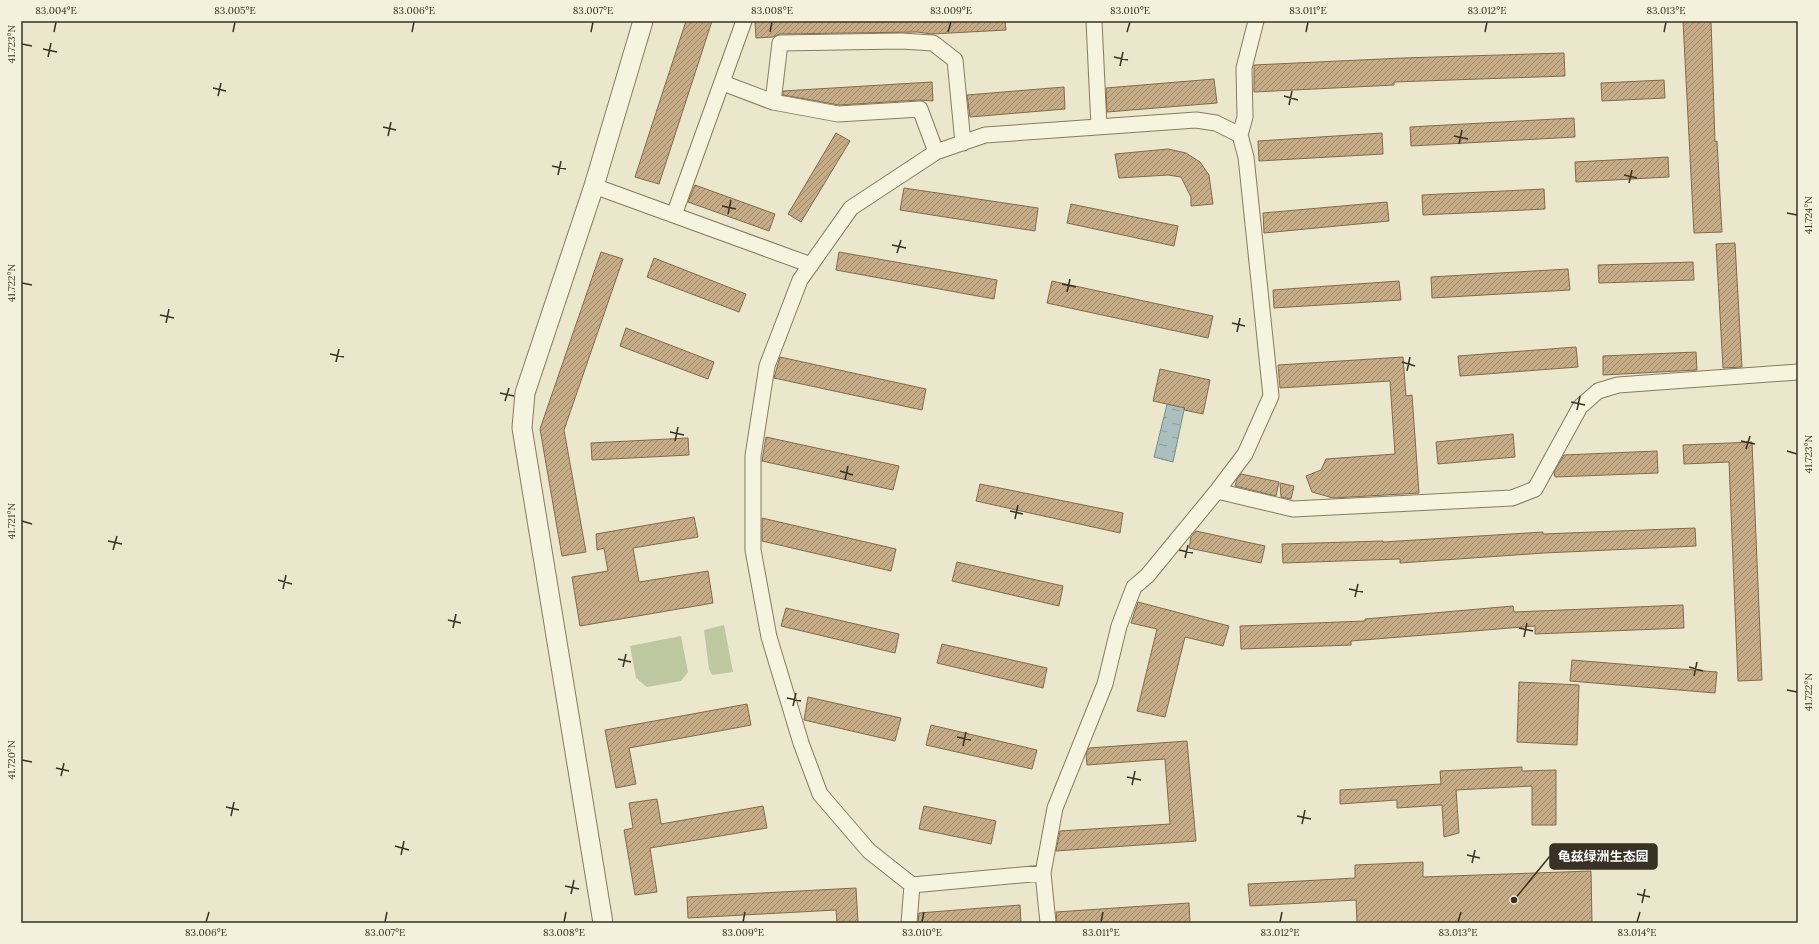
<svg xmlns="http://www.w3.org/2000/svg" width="1819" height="944" viewBox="0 0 1819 944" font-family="Lora,'Noto Sans SC',serif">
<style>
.green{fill:#bdc8a0}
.water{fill:url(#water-ripples);stroke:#738e8c}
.building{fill:url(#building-hatch);stroke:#836a4a}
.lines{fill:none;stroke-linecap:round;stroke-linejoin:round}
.minor-casing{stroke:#867b61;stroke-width:17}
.tertiary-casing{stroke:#867b61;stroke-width:21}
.minor{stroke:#f6f3de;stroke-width:15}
.tertiary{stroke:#f6f3de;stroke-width:19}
.ticks{fill:none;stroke:#393123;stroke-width:1.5}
.leader{fill:none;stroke:#393123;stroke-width:1.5}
.callout-dot{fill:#393123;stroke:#f3f0db;stroke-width:1.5}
.callout{fill:#393123;stroke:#393123;stroke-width:1.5}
.callout-label{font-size:13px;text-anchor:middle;font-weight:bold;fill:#fff}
.neatline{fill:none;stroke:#393123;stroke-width:1.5}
.ticks-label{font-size:10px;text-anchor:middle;fill:#393123}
</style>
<defs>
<pattern id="water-ripples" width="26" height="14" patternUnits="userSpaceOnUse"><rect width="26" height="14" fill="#abc0be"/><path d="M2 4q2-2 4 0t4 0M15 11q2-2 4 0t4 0" fill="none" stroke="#8c9d9a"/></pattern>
<pattern id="building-hatch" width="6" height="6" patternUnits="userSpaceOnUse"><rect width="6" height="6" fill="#c5ab86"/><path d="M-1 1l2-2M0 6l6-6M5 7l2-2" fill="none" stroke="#a18c6d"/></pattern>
</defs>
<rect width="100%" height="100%" fill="#ebe7cc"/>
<!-- green -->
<path class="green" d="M724,625L733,672L712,675L709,669L704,630Z
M681,636L688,672L681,681L647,687L636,678L630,646Z"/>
<!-- water -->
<path class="water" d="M1171,388L1188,391L1173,462L1154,457Z"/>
<!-- building -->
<path class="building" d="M686,21H712L659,184L635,177Z
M755,21H1005L1006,30L932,34L917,32L780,34L773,37L756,38Z
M1683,21H1711L1715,142L1717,141L1722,232L1694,233Z
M1564,53L1565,76L1394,82V85L1254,92V65L1403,58Z
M1214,79L1217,103L1107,112L1106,88Z
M1664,80L1665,98L1602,101L1601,83Z
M932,82L933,101L919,100L839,105L783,95V91Z
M1064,87L1065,109L970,117L967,95Z
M1574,118L1575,137L1411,146L1410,127Z
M836,133L850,141L801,222L788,214Z
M1382,133L1383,154L1259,161L1258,141Z
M1168,149L1186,153L1200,162L1209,175L1213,204L1191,206V197L1181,177L1168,175L1119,178L1115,154Z
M1668,157L1669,177L1576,182L1575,162Z
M695,185L775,214L769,231L688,202Z
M904,188L1038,208L1035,231L900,210Z
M1544,189L1545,209L1423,215L1422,195Z
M1387,202L1389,221L1264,233L1263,213Z
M1071,204L1178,226L1174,246L1067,223Z
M1735,243L1742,367L1723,368L1716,244Z
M601,252L623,259L564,430L586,552L562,556L540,429Z
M839,252L997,280L994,299L836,270Z
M654,258L746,294L739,312L647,277Z
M1693,262L1694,280L1599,283L1598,265Z
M1568,269L1570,290L1432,298L1431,277Z
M1052,281L1213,316L1208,338L1047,303Z
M1399,281L1401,300L1274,308L1273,290Z
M626,328L714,362L708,379L620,346Z
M1576,347L1578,367L1460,376L1458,356Z
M1696,352L1697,370L1603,375V356Z
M780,357L926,389L922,410L774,378Z
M1403,357L1406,396L1412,395L1419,493L1333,498L1312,492L1306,476L1321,470L1326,459L1395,454L1390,381L1280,388L1278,365Z
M1160,369L1210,380L1203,414L1184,410L1185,408L1153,401Z
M1513,434L1515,457L1438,464L1436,442Z
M766,437L899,466L893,490L762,461Z
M688,438L689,455L592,460L591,443Z
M1752,442L1762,680L1738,681L1729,462L1684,464L1683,445Z
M1657,451L1658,473L1555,477L1554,472L1564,455Z
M1241,474L1279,482L1276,496L1235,486L1237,479Z
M1280,483L1294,486L1291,499L1281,497Z
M980,484L1123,513L1120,533L976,501Z
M694,517L698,537L633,548L639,582L708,571L713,603L580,626L572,577L608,571L604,548L597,550L596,534Z
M762,518L896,549L891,571L762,541Z
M1695,528L1696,546L1544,553L1400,563V559L1283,563L1282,544L1383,541V542L1543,532V534Z
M1196,531L1265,546L1261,563L1189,548L1191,537Z
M957,562L1063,586L1059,606L952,581Z
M1138,602L1229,626L1223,646L1185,637L1165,717L1137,711L1157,629L1131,623Z
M1683,605L1684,628L1535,634V626L1351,641V645L1241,649L1240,626L1365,621V619L1513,606L1514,612Z
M786,608L899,634L895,653L781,626Z
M942,644L1047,668L1043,688L937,663Z
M1572,660L1717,672L1715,693L1570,681Z
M1519,682L1579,685L1577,745L1517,742Z
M808,697L901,718L895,741L804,720Z
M747,704L751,725L629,748L636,784L616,788L605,730Z
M931,725L1037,750L1032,769L926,745Z
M1187,741L1196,841L1056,851L1060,831L1170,824L1165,759L1087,765L1086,754L1089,748Z
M1522,767V771L1556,770V825H1532V786L1456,790L1459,833L1444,837L1442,805L1397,808V800L1340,804V790L1441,784L1440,771Z
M657,799L661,824L763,806L767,828L650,848L657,892L635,895L624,830L633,828L629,803Z
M924,806L996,821L991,844L919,829Z
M1423,862V877L1591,871L1592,923H1357L1356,900L1250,906L1248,884L1355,878V865Z
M856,888L858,923H837L836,910L688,918L687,897Z
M1189,903L1190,923H1057L1056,912Z
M1020,905L1021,923H918L919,913Z"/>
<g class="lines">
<defs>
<path id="minor" d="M1094,21L1099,127
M723,83L773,102L780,43L901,41L933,43L955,60L963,143
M773,102L838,114L920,109L936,152
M1240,135L1245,117L1244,68L1256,21
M594,186L811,265
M674,215L744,21
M1217,491L1293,509L1512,498L1535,489L1580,407L1598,391L1618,385L1798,372
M912,885L869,851L820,794L801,743L769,637L753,550V456L767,366L800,280L851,208L936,152L985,135L1196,120L1216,123L1240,135L1246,157L1271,396L1245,454L1217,491L1147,576L1134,587L1119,626L1105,684L1055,808L1043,873
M909,923L912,885L1043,873L1048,923"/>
<path id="tertiary" d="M603,923L522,428L525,393L594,186L643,21"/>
</defs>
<!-- minor casing -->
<use href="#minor" class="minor-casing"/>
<!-- tertiary casing -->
<use href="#tertiary" class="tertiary-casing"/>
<!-- minor -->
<use href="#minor" class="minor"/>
<!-- tertiary -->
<use href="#tertiary" class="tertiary"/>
</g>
<!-- ticks -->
<path class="ticks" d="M54,32L56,22M233,32L235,22M412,32L414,22M591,32L593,22M770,32L772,22M948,32L951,22M1127,32L1130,22M1306,32L1308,22M1485,32L1487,22M1664,32L1666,22M22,44L32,46M43,49L57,52M48,57L51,43M1114,57L1128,60M1120,66L1123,52M213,88L226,91M218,96L221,83M1284,96L1298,100M1289,105L1292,91M383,127L396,130M388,136L391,122M1454,136L1468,139M1459,144L1462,130M552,166L566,169M558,175L561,161M1624,175L1637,178M1629,183L1632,170M722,206L736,209M1787,213L1797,215M728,214L731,200M892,245L906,248M897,253L901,240M22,283L32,285M1062,284L1076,287M1067,292L1070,279M160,315L174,318M166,323L169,309M1232,323L1245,326M1237,332L1240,318M330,354L344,357M336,362L339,349M1402,362L1415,366M1407,371L1410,357M500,393L514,396M505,401L509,388M1571,402L1585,405M1577,410L1580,396M670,432L684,435M675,441L678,427M1741,441L1755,444M1746,449L1750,436M1787,451L1797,454M840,471L853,475M845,480L848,466M1010,511L1023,514M1015,519L1018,505M22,521L32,524M108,541L122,544M113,550L117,536M1179,550L1193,553M1185,558L1188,545M278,580L292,584M283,589L286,575M1349,589L1363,592M1355,597L1358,584M448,620L461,623M453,628L456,614M1519,628L1533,631M1524,637L1527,623M618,659L631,662M623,667L626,654M1689,667L1703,671M1694,676L1697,662M1787,690L1797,692M787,698L801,701M793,706L796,693M957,737L971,740M963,746L966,732M22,760L32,762M56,768L69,771M61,776L64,763M1127,777L1141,780M1132,785L1135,771M226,807L239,810M231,816L234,802M1297,816L1311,819M1302,824L1305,810M395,846L409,850M401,855L404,841M1467,855L1480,858M1472,863L1475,850M565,886L579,889M571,894L574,880M1637,894L1650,897M1642,903L1645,889M206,922L209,912M385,922L387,912M564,922L566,912M743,922L745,912M922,922L924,912M1101,922L1103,912M1280,922L1282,912M1458,922L1461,912M1637,922L1640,912"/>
<!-- callouts -->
<path class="leader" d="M1514 900L1550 856"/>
<circle class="callout-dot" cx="1514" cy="900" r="4"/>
<rect class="callout" x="1550" y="844" width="107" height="25" rx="4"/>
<g class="callout-label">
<text x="1603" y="861">龟兹绿洲生态园</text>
</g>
<!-- border -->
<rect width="1819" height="944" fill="none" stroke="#f3f0db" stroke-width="44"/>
<rect x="22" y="22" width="1775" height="900" class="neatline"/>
<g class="ticks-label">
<text x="56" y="14">83.004°E</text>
<text x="235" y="14">83.005°E</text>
<text x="414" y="14">83.006°E</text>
<text x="593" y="14">83.007°E</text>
<text x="772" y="14">83.008°E</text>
<text x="951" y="14">83.009°E</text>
<text x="1130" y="14">83.010°E</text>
<text x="1308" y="14">83.011°E</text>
<text x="1487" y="14">83.012°E</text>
<text x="1666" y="14">83.013°E</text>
<text transform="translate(11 44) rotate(-90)" y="4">41.723°N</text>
<text transform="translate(1808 215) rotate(-90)" y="4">41.724°N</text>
<text transform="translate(11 283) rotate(-90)" y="4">41.722°N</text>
<text transform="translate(1808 454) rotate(-90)" y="4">41.723°N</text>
<text transform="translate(11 521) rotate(-90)" y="4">41.721°N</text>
<text transform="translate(1808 692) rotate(-90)" y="4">41.722°N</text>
<text transform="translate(11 760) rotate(-90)" y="4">41.720°N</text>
<text x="206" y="936">83.006°E</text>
<text x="385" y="936">83.007°E</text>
<text x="564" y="936">83.008°E</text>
<text x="743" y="936">83.009°E</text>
<text x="922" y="936">83.010°E</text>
<text x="1101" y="936">83.011°E</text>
<text x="1280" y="936">83.012°E</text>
<text x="1458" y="936">83.013°E</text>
<text x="1637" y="936">83.014°E</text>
</g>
</svg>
